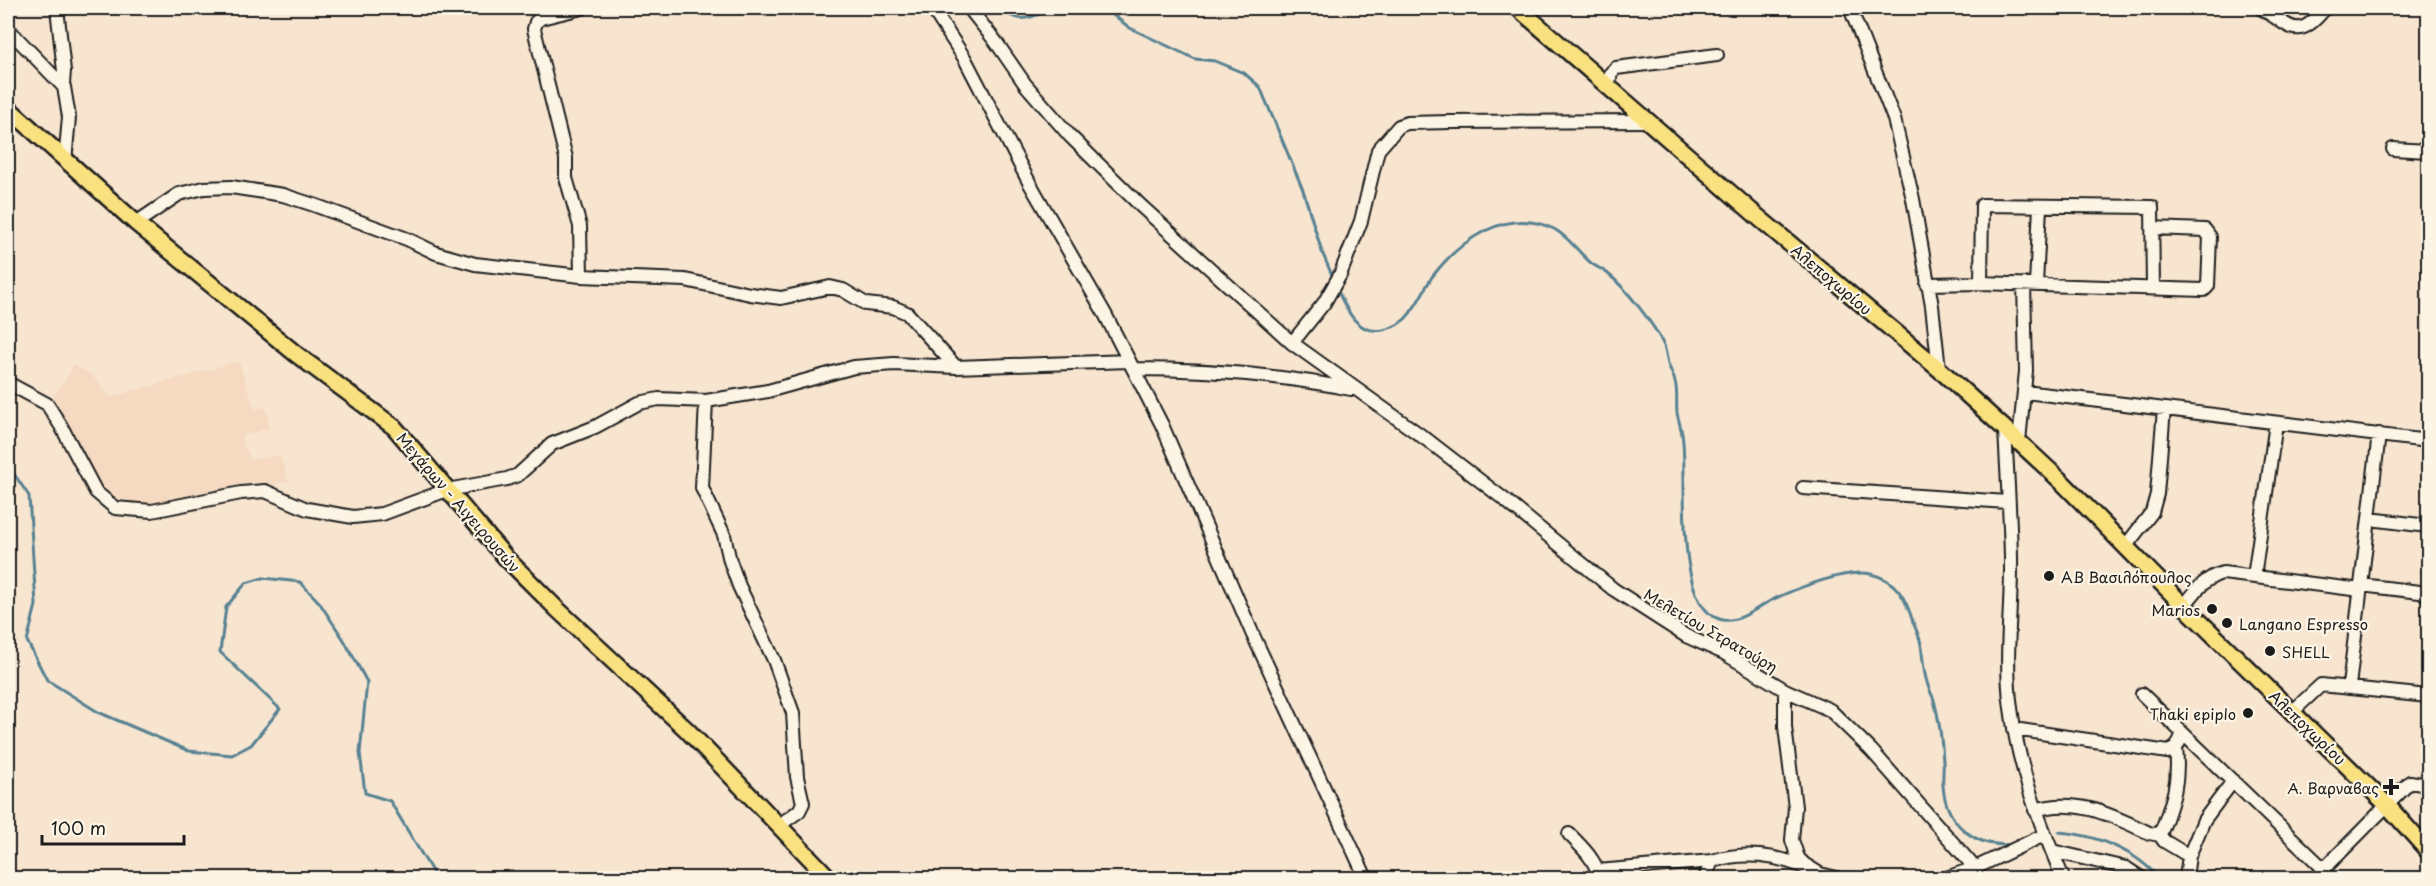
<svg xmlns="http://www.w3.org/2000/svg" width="2436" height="886" viewBox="0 0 2436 886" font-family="'Playpen Sans',sans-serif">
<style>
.built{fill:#f5dac1}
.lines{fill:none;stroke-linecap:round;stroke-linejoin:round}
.stream{stroke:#578191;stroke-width:3}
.minor-casing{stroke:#1c1c1c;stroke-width:16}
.major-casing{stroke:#1c1c1c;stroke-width:20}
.minor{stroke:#fcf5e5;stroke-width:12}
.major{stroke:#fae180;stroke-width:15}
.poi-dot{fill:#1c1c1c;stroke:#fcf5e5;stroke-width:2}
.labels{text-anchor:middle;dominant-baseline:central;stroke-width:4.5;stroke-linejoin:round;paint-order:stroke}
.street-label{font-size:15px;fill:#1c1c1c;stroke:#fcf5e5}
.poi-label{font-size:15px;fill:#1c1c1c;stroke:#fcf5e5;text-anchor:start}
</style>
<rect width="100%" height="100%" fill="#f8e5d0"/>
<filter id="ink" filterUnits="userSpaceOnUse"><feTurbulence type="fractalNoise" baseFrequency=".0167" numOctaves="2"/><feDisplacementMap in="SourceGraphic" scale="12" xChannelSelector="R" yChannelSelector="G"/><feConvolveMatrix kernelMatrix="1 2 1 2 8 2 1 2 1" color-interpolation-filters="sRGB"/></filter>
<g filter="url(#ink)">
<!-- built -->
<path class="built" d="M239,361L255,410L266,407L269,428L241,437L251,460L280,455L289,481L163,505H132L104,493L88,477L52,400L74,365L91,374L111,397Z"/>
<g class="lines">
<!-- stream -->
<path class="stream" d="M1001,8C1019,27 1034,16 1054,8
M1104,8L1130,28L1195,59L1215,61L1244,73L1260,87L1303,190L1322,252L1334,280
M8,262L11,299L8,311
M1337,289C1346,309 1357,335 1383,330C1392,328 1399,325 1405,319C1417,307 1423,291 1432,277C1460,240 1507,206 1554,229C1569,237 1578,252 1591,263C1596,267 1602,269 1607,273C1625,287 1655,325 1664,346C1666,352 1667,358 1668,364C1670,370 1674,376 1675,382C1678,391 1676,403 1677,413C1679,423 1683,433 1683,443C1687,481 1674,604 1719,619C1737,625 1754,609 1770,601C1792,590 1847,568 1871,574C1897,580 1906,599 1913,622C1916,630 1920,637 1921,645C1923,657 1923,671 1927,682C1928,688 1932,694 1934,700C1939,719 1942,741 1943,761C1944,769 1942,778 1943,786C1946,825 1976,849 2014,844
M8,465L29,496L36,605L27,641L47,680L98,712L189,751L232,755L251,745L280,709L220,652L226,607L246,583L263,578L300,582L319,602L344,640L367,682L360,753L365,793L390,801L436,878
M2059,832C2093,834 2137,851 2158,878"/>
<defs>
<path id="minor" d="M57,8L64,71L63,84
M932,8L965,59L1029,182L1105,314L1162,425L1253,635L1366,878
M969,8L996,42L1025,84L1070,136L1141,206L1292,343L1430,442L1505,500L1613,589L1686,636L1724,653L1785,690L1830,710L1871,750L1975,868
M1850,8L1894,119L1913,199L1932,306L1939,369
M2260,8C2289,23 2296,45 2325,8
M8,29L64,87L69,117L65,162
M1608,87L1611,73L1616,68L1717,55
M2393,149L2428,151
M136,223L179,194L204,188L231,187L283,195L314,205L407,239L436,253L475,264L581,276L685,280L750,294L781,298L830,287L843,290L866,304L893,307L907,313L956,367L1129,361
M581,276L580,226L566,178V158L534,29L536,22L541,18L582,8
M1981,283L1982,205L2152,207L2153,287
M1927,284L1981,283L2204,290L2208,286L2210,237L2205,230L2152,228
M2036,284L2040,207
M1292,343L1324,303L1340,275L1361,221L1378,150L1399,126L1407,123L1450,122L1647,121
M1133,369C1207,369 1280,375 1351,389
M8,383L47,404L61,426L96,492L115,508L152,511L241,493L265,491L307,509L353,517L382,514L447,490L507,479L518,475L552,444L595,427L639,403L659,399L706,401
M2025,392L2428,441
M2005,429C2007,471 2010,514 2011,557C2012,607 2004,658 2011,708C2019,770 2039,821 2063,878
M2019,441L2026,371L2024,284
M1803,488L2007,502
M2370,519L2428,526
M2125,547L2152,512L2157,494L2164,409
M2254,577L2276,423
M2361,585L2428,593
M2184,606C2195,592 2205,577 2223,573L2361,590
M2349,686L2379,434
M1785,690V727L1795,807L1792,840L1798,858L1804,864L1820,874L1837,878
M2142,694L2324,869
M2292,712L2321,685L2428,696
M2014,729L2168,752L2176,748L2183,734
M2176,748C2180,784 2172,803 2160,835L2164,841L2189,856L2186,878
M2035,810C2077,797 2111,815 2149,833L2160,835
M778,826L799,811L803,803L797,777L793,713L774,660L739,586L730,561L724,535L702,488L706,401L768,391L854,367L894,364L956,367
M1569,834C1581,846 1596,860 1599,877
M2052,851L2126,868L2141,878
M2189,856L2204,820L2233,781
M1598,871L1712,861
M1705,878L1712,861C1743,851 1777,855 1806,868
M1946,878L1975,868L2044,835
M2315,878L2410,782L2428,785"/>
<path id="major" d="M1518,8L1758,217L1939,369L2005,429L2062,482L2184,606L2387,805L2428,851
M8,108L136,223L296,354L394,427L506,558L557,609L687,730L829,878"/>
</defs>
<!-- minor casing -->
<use href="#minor" class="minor-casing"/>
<!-- major casing -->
<use href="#major" class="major-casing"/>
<!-- minor -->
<use href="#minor" class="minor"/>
<!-- major -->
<use href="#major" class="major"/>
</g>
</g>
<!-- markers -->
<g class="poi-dot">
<circle cx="2049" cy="576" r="6"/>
<circle cx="2212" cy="609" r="6"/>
<circle cx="2227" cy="623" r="6"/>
<circle cx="2270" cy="651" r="6"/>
<circle cx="2248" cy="713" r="6"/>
<path d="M2388 778h6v6h6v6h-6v6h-6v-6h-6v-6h6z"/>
</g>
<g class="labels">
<!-- street labels -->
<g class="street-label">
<text transform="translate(1832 279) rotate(40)">Αλεποχωρίου</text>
<text transform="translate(459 502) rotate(49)">Μεγάρων - Αιγειρουσών</text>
<text transform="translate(1711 630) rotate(30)">Μελετίου Στρατούρη</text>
<text transform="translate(2308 727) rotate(44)">Αλεποχωρίου</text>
</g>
<!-- poi labels -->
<g class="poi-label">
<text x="2061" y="576">ΑΒ Βασιλόπουλος</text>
<text x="2200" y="609" text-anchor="end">Marios</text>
<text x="2239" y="623">Langano Espresso</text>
<text x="2282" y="651">SHELL</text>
<text x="2236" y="713" text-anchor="end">Thaki epiplo</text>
<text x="2379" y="787" text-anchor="end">Α. Βαρναβας</text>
</g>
</g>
<!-- margin -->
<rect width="2436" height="886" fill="none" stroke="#fcf5e5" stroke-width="30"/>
<rect x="15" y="15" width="2406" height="856" fill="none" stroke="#1c1c1c" stroke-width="2" filter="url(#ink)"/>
<!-- scale -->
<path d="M42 835v9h142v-9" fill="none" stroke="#1c1c1c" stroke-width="3"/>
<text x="51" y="835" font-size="18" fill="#1c1c1c" stroke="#fcf5e5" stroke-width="4.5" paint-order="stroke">100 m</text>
</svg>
